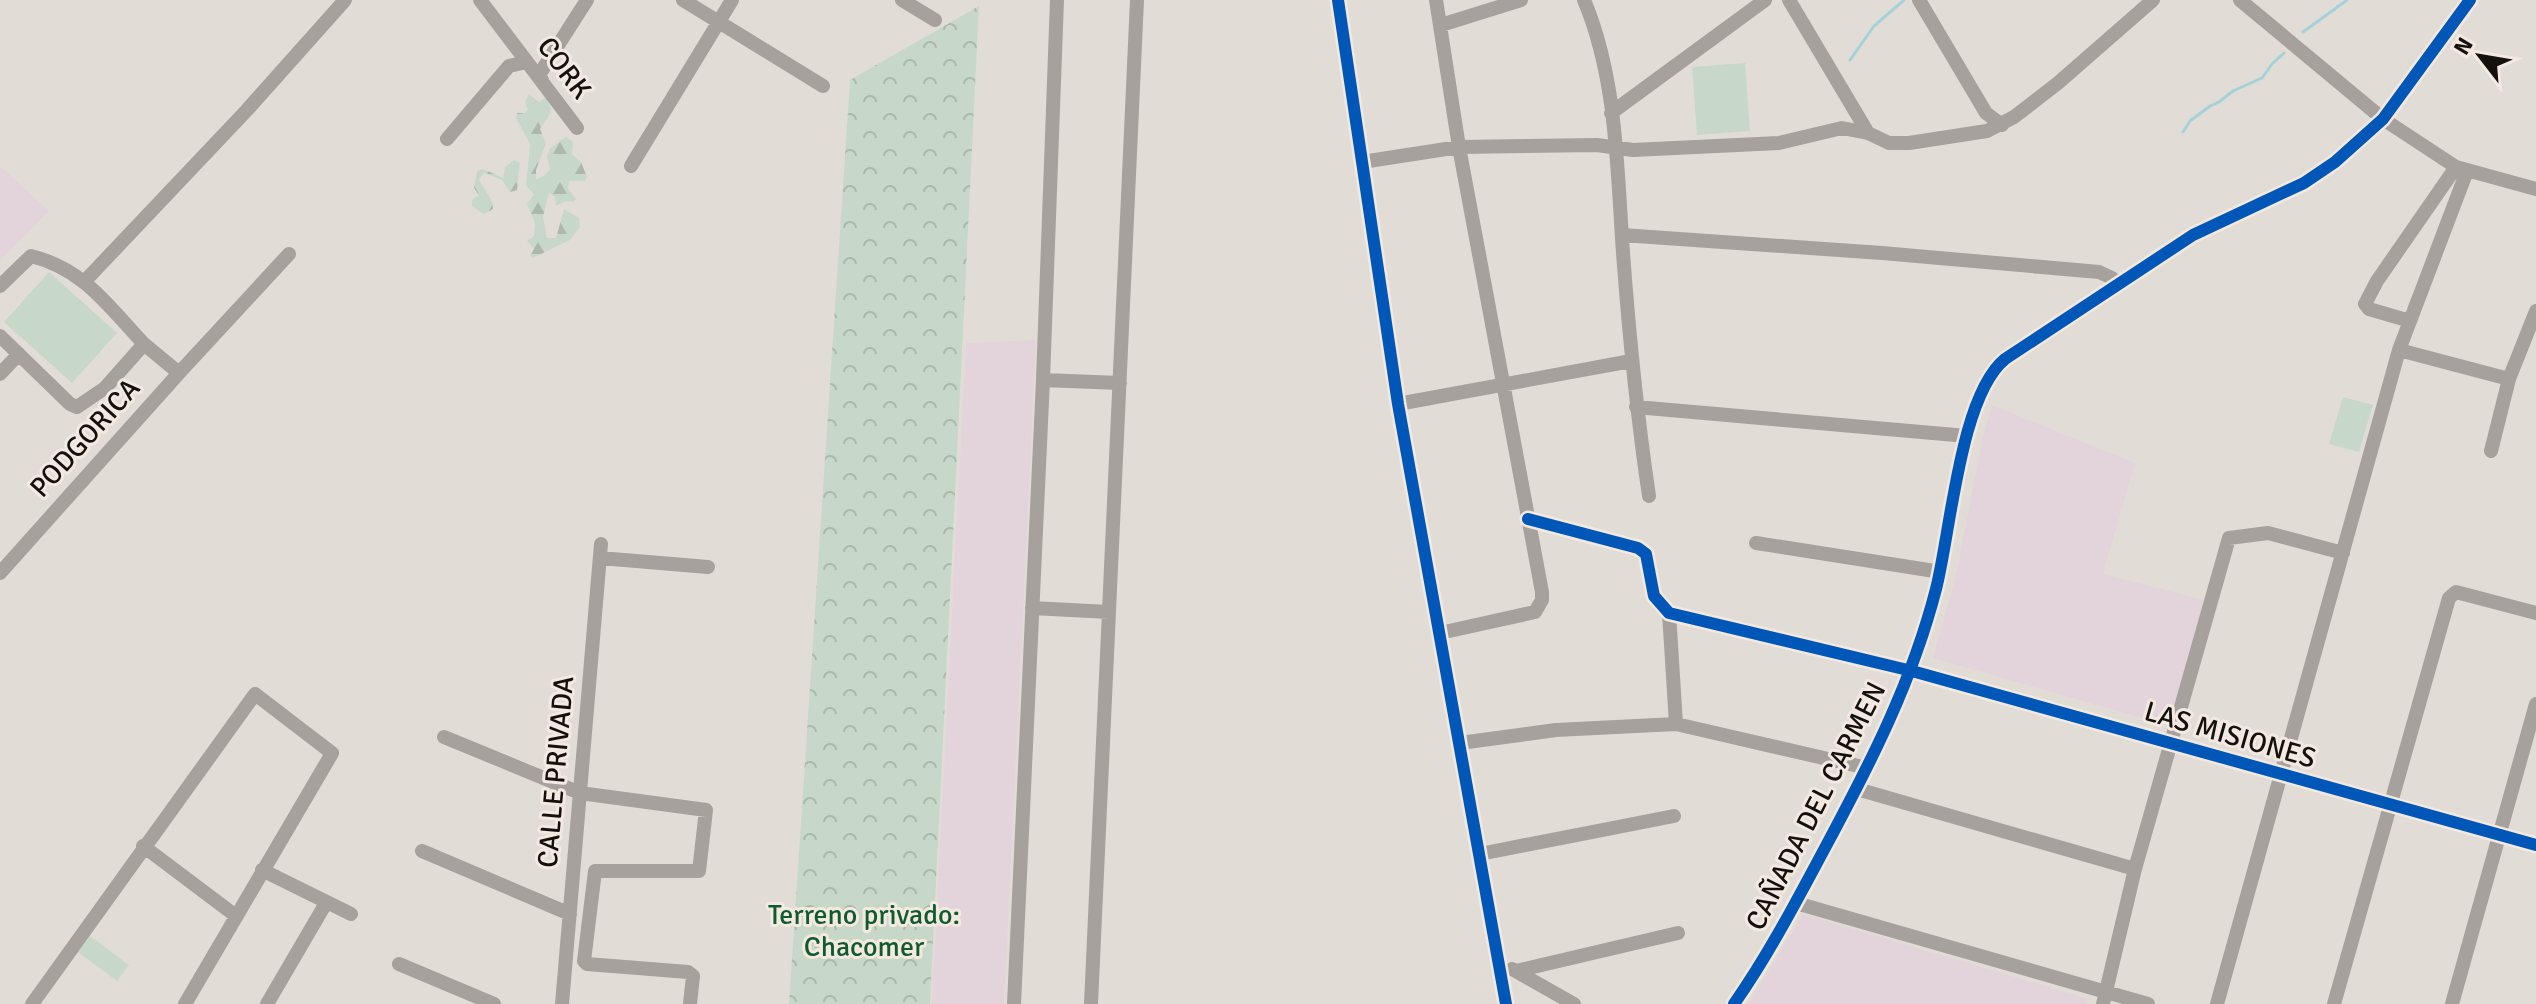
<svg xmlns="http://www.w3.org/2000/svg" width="2536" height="1004" viewBox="0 0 2536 1004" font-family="Signika,sans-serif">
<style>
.industrial{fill:#e2d4da}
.forest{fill:url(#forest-firs)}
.park{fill:url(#park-crowns)}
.pitch{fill:#c8d8c8}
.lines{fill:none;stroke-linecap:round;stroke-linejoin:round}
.stream{stroke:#a5d1d8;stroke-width:3}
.minor{stroke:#a6a19c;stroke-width:14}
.cycleway-casing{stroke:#f3e9e0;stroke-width:17}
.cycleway{stroke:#0057b8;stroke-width:12}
.labels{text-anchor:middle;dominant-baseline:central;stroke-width:6;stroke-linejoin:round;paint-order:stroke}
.street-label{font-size:28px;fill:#14110d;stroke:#f3e9e0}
.park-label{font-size:28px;fill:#105a30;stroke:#f3e9e0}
</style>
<defs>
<pattern id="forest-firs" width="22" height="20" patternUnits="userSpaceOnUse" patternTransform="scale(2)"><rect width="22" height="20" fill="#c8d8c8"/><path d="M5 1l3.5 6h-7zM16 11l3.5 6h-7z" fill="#abb8ab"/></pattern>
<pattern id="park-crowns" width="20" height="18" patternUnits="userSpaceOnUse" patternTransform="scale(2)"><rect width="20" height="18" fill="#c8d8c8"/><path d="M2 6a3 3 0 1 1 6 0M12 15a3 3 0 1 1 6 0" fill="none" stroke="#abb8ab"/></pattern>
</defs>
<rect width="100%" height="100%" fill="#e2dcd7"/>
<!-- industrial -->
<path class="industrial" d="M0,166L49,211L0,261Z
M1036,340L1004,1004H932L966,343Z
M1992,405L2135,463L2103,574L2204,600L2170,726L1933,658L1957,571L1983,436Z
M1803,914L2089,999L2087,1004H1749Z"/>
<!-- forest -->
<path class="forest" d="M529,94L539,102L546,97C556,112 548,117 540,129L546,143L536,170V179L544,176L550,169L547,156L550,148L566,137L573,142L572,154L581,162L587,177L585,181H569L568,188L576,199L574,202L566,201L556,206L555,197L549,193L543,217L547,238H555L557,235L564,209L579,218L580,227L570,240L533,258L530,256L534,249L527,241L534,236L535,223L527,204L534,194L526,186L530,144L516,118L517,113H525L528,110L525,102Z
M514,160L520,163L517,190L510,192L502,180L484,173L479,180L492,201L493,209L484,214L472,206V200L479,195L474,188L477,171L483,169L503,178L505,167Z"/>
<!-- park -->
<path class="park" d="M979,6L930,1004H789L850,80Z"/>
<!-- pitch -->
<path class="pitch" d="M1745,63L1750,131L1697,135L1692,67Z
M49,272L117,333L72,383L4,322Z
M2343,397L2373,405L2359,452L2329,444Z
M90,936L129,965L117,981L78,952Z"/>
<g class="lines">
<!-- stream -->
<path class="stream" d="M2303,32L2347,0
M1850,60L1874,26L1904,0
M2183,132L2190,121L2210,106L2219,102L2233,91L2262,78L2272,64L2284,53"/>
<!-- minor -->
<path class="minor" d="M480,0L577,128
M683,0L823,86
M902,0L935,20
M1338,0L1398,404L1506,1004
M1436,0L1459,147L1542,592V600L1535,612L1440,633
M1584,0C1617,78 1617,169 1623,253C1629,334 1637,415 1649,496
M1789,0L1868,133
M1919,0L1986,113L2002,125
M2240,0L2383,119L2456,167L2536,189
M1441,25L1521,0
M542,80L539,75L587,0
M1611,113L1765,0
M447,139L509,66L527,62
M1362,162L1459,147L1597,145L1633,150L1779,143L1842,128L1868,133L1889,143H1909L1987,131L2014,117L2058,83L2153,0
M631,166L732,0
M1622,235L1882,253L2099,272L2112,278L2118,285
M84,282L247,110L345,0
M0,286L31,256C84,269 108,306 144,344L105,388L77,407L70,404L0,336
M2410,321L2369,309L2365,304L2377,281L2456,167
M2399,350L2509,379
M179,373L289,254
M0,374L19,354
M1043,380L1120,383
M1398,404L1631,361
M1636,407L1967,436
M2491,451L2509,379L2536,311
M1528,519L1638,548L1646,554L1654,596L1669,613L1912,671L2536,845
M1756,543L1941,572
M600,558L708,567
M0,573L179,373L144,344
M1032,608L1109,612
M1669,613L1676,724
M444,737L580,793L706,810L699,871H595L584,961L587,964L688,972L693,976L690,1004
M1460,743L1556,730L1676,724L1867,768
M1857,789L2135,869
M143,846L236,916
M422,851L570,914
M1480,854L1674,816
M262,870L351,914
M1796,903L2148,1004
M399,964L494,1004
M1512,969L1574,1004
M1516,971L1678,933
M32,1004L255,694L332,753L331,755L185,1004
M267,1004L326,903
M562,1004L601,544
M1014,1004L1043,380L1057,0
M1091,1004L1137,0
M1734,1004C1769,954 1797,900 1826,846C1871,762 1912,682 1936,589C1951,530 1960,396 2005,359L2193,235L2304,183L2335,162L2383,119L2470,0
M2103,1004L2135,869L2229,538L2268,533L2343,553
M2217,1004L2399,350L2467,171
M2334,1004L2449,598L2456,592L2536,613
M2452,1004L2536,704"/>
<defs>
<path id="cycleway" d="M1338,0L1398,404L1506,1004
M1528,519L1638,548L1646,554L1654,596L1669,613L1912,671L2536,845
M1734,1004C1769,954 1797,900 1826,846C1871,762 1912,682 1936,589C1951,530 1960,396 2005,359L2193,235L2304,183L2335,162L2383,119L2470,0"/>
</defs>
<!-- cycleway casing -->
<use href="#cycleway" class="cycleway-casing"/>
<!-- cycleway -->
<use href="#cycleway" class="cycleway"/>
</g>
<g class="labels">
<!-- street labels -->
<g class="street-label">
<text transform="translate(564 68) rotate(53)">CORK</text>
<text transform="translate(85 438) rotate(-48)">PODGORICA</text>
<text transform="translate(2230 735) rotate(16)">LAS MISIONES</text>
<text transform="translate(556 772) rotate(-85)">CALLE PRIVADA</text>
<text transform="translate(1816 806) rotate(-63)">CAÑADA DEL CARMEN</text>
</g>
<!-- park labels -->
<g class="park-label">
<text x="864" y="915">Terreno privado:<tspan x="864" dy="32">Chacomer</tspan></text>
</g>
</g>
<!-- north arrow -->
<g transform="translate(2480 56) rotate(301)" stroke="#f3e9e0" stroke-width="6" paint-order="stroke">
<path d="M0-6L14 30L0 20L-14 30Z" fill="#14110d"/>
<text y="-12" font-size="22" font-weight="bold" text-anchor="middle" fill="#14110d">N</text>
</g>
</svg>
